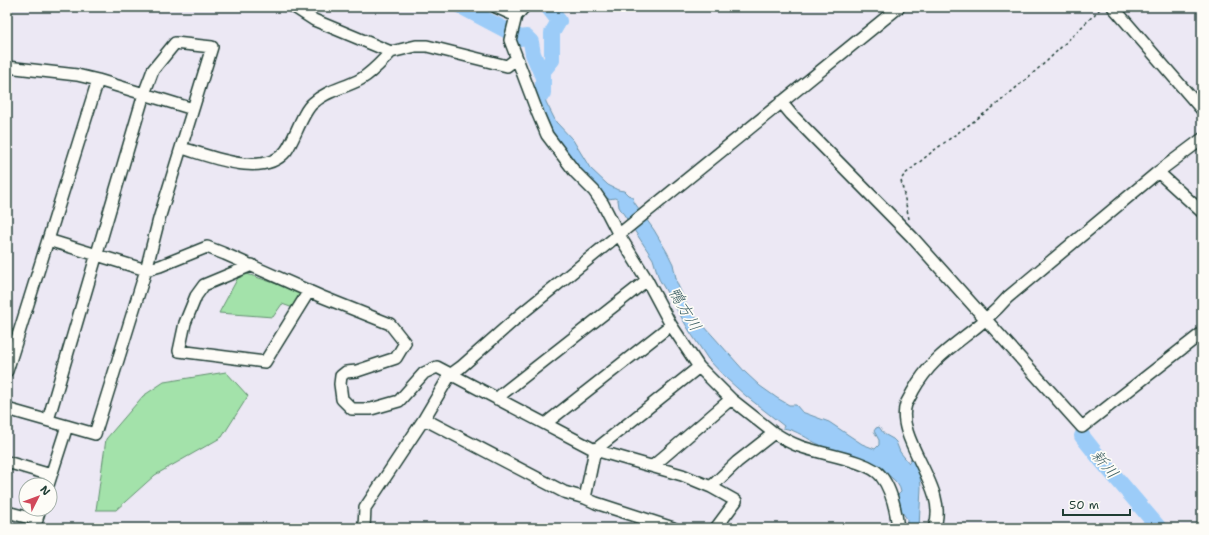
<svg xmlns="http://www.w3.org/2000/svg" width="1209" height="535" viewBox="0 0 1209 535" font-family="'Shantell Sans','Klee One',sans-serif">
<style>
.green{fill:#a3e2aa;stroke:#61906f}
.water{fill:#9cccf8;stroke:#6a93aa}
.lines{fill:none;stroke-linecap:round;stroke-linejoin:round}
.river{stroke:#9cccf8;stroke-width:16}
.minor-casing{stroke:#1f3d34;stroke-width:14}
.path{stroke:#1f3d34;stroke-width:1.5;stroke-dasharray:3 3;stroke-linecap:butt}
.minor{stroke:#fdfcf7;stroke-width:11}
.labels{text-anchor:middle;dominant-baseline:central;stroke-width:3.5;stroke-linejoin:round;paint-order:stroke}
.water-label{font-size:16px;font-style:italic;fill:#3e6165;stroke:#fdfcf7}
</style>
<rect width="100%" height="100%" fill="#ece8f4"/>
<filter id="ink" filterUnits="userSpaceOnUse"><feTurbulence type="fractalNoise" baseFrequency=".025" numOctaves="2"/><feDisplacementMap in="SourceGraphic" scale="8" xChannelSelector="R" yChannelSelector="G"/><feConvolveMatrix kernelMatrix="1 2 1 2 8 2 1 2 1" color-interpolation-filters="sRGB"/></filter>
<g filter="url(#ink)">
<!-- green -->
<path class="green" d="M241,272L301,292L296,309L282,304L273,317L219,313Z
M7,327L14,330L10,342L7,341Z
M226,372L248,396L222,437L155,475L116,510H96L106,439L143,396L164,382Z"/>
<!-- water -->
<path class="water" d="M547,71L545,80L547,90L545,97L546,102L556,122L573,140L590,168L608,185L618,190L624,191L628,195L633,197L634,202L654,230L667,252L673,264L677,283L689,310L704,326L746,373L760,386L777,398L789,405H796L802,412L829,422L862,444L875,449L879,445V440L874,431L876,428L879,427L884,434L893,439L896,442L900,452L909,463L911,458H913L920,477L921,487L919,528H907V519L902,512L896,497L901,492C898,469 839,454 820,445C807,439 797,430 783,428L784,426L746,396L727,379L708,359L690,332L659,279L653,259L619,207L618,200L615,198L608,199L604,194L570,157L553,132L539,100L540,92L539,72Z"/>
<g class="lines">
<!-- river -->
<path class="river" d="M462,7L521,38L526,37L531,42L533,54L542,75
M543,93V71L552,60V33L559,21L548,7
M1082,436L1101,460L1159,528"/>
<defs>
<path id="minor" d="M294,7L314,20L391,52L416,46H427L507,66L516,59
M496,7L516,16
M524,7L516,16L510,40L538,114L547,135L575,172L594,191L603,204L619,235L647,280L671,325L699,367L731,399L774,433L737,462L711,487
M1113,7L1202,110
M7,67L77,75L98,80L193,109L159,219L146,270L95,434L7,409
M781,102L791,114L912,237L1082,427L1202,333
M182,148C210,156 263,179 286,151C295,139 302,112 313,103C327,90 345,88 361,79C373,72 382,61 391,52
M1158,172L1202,212
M48,240L146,270L160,266L207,247L225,254L320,296L390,324L405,343L396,358L357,371L346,372L341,376L340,384L342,399L352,409H371L399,401L424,373L437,367L595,450L682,475L711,487L736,501L716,528
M252,265L204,285L196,296L185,323L179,351L265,362L309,291
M7,371L98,80
M497,399L502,394L647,280
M424,419L564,492L585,498L596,503L673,528
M48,420L144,94L153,70L175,43L212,47L193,109
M548,425L550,420L671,325
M774,433C782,438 790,443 799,446C819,454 869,460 881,476C892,490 896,511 898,528
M7,462L51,475
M653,466L731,399
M48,485L67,426
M585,498L595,450L699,367
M7,512L37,520
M34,528L40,509
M364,528L365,508L424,419L450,375L461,367L521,314L899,7
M934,528C951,490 894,440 906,404C908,400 911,395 913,391C932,356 959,343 986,319C994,312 1001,305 1008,297L1158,172L1202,139"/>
</defs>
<!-- minor casing -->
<use href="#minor" class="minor-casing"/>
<!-- path -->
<path class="path" d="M909,219L901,180L904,175L933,151L996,105L1047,61L1102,7"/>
<!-- minor -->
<use href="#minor" class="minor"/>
</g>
</g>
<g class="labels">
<!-- water labels -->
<g class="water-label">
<text transform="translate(685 309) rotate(59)">鴨方川</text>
<text transform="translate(1105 464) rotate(50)">新川</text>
</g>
</g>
<!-- margin -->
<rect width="1209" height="535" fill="none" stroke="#fdfcf7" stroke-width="24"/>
<rect x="12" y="12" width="1185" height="511" fill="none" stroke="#1f3d34" stroke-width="1.5" filter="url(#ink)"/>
<!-- north arrow -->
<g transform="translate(38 497) rotate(48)"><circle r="19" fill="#fdfcf7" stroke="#a4b0a9"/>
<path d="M0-3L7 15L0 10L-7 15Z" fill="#d1495b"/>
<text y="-6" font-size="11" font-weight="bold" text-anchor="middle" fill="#1f3d34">N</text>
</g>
<!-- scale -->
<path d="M1063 509v6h67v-6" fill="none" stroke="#1f3d34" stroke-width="2"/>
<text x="1069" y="509" font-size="12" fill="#1f3d34" stroke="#fdfcf7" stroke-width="3" paint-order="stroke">50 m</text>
</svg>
